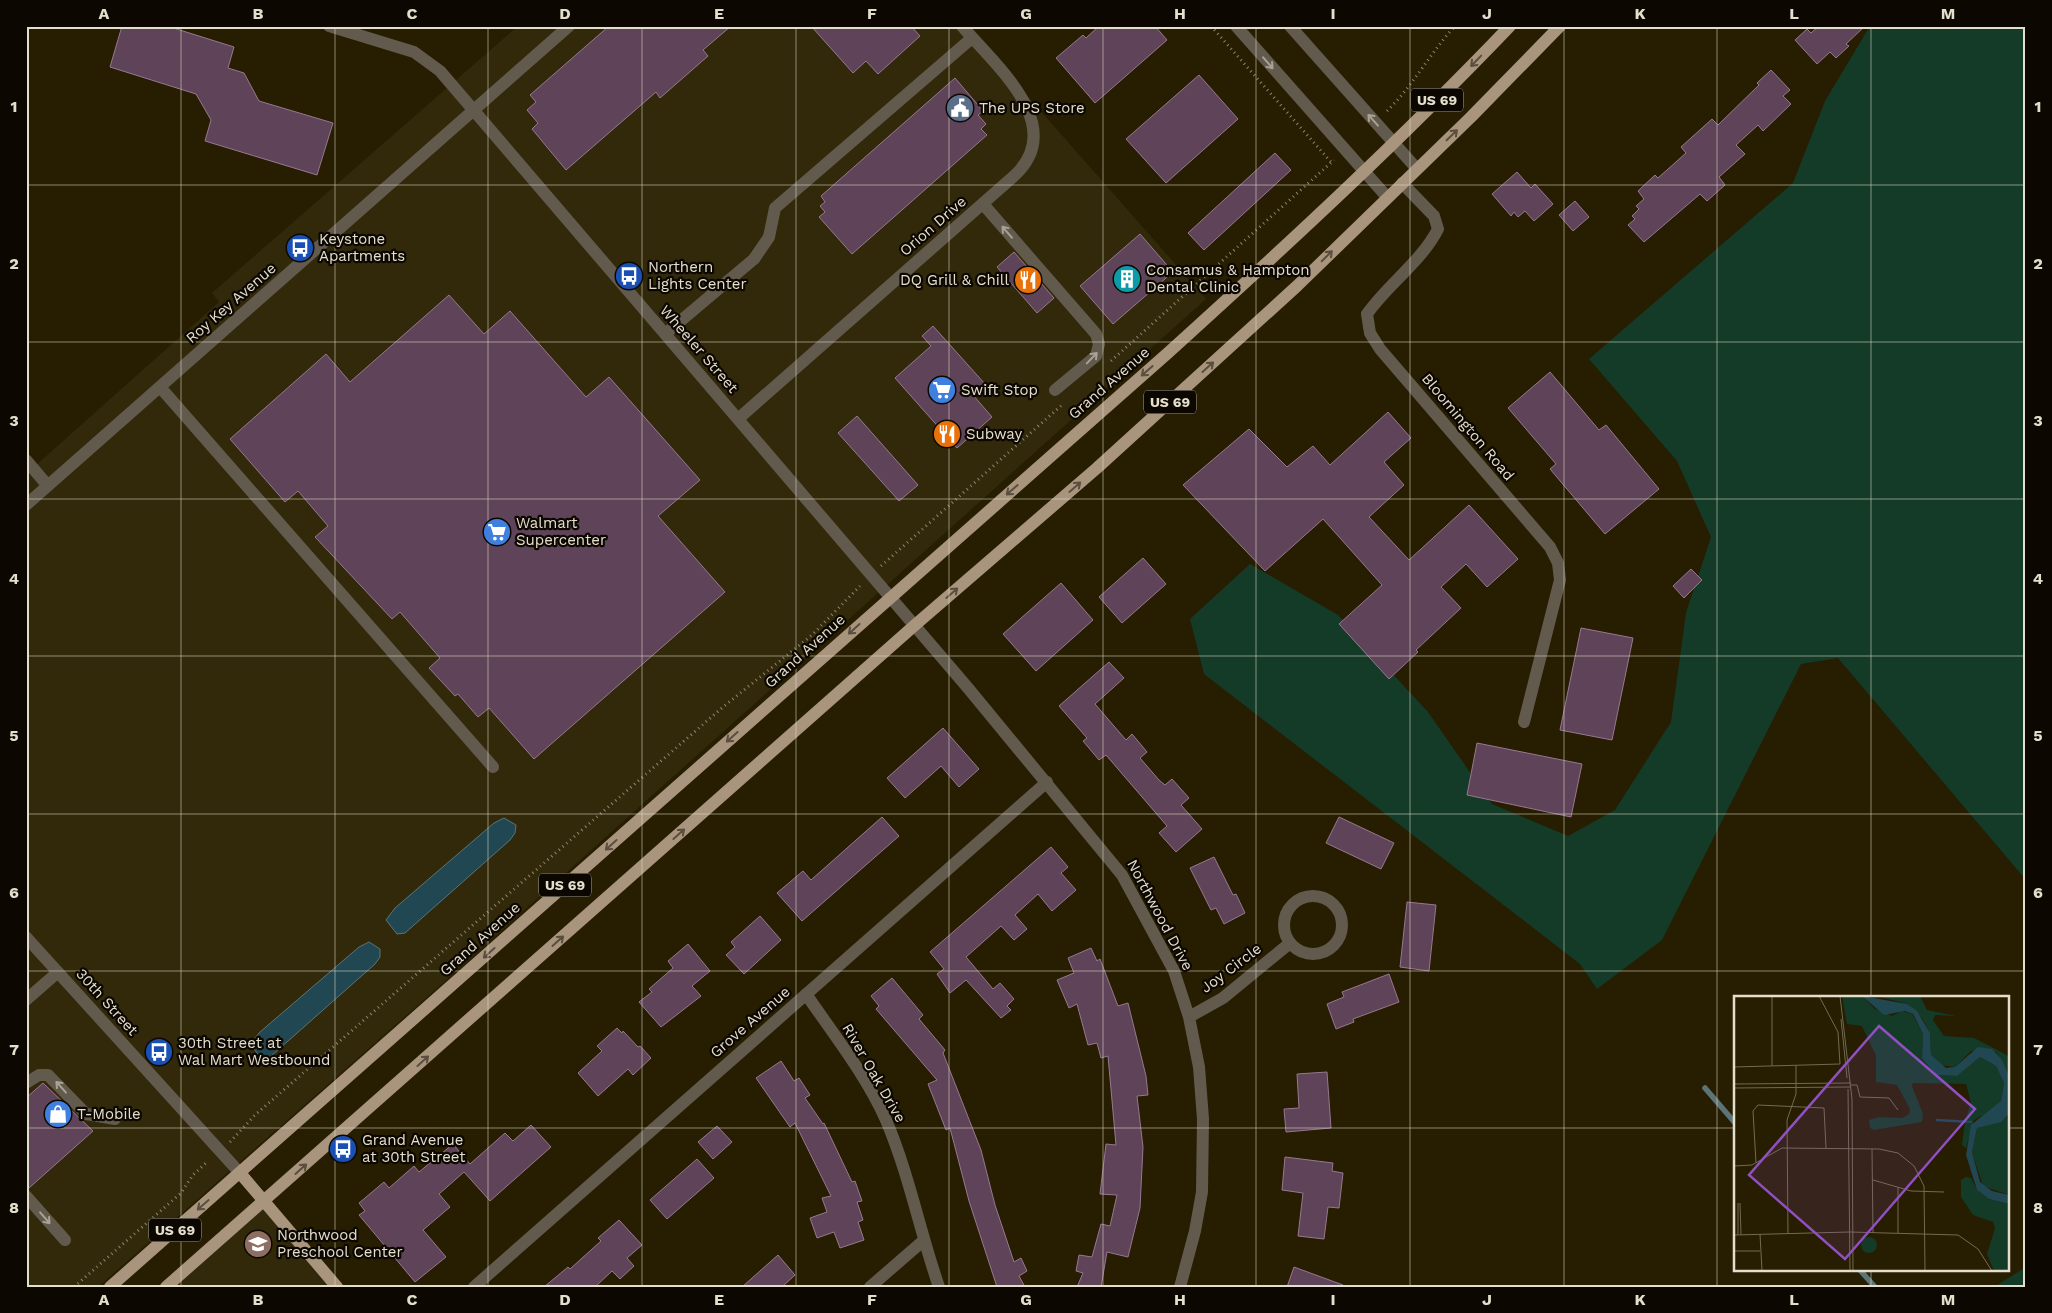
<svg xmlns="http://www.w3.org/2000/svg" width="2052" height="1313" viewBox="0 0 2052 1313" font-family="'Work Sans',sans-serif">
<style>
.built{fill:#32290b}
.green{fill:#143b27}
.water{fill:#214752;stroke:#5c7477}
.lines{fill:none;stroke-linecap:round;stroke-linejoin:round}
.stream{stroke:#5c7477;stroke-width:5.5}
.building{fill:#5f4459;stroke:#96788f}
.path{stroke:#8d856f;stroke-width:3;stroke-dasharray:1 4;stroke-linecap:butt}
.minor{stroke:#635a4e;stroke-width:12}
.major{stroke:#a9957d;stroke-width:12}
.oneway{stroke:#5a4e3f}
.oneway2{stroke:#aaa394}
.grid{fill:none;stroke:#e4decd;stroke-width:1;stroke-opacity:0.55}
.labels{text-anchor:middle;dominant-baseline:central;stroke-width:4.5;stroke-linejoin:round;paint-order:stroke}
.shield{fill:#0c0801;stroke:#a39e90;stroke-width:1}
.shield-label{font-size:14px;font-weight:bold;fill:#e4decd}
.poi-label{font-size:15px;fill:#e4decd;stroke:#0c0801;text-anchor:start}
.street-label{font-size:15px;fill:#e4decd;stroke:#0c0801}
.inset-river{fill:none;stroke:#214752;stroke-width:2.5}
.inset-road{fill:none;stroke:#736a52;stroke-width:1}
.view{fill:#9050c2;fill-opacity:0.15;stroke:#9050c2;stroke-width:2.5}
.inset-edge{fill:none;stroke:#e4decd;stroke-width:2.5}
.neatline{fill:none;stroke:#e4decd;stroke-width:2}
.grid-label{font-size:16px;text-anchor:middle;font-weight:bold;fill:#e4decd}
</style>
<rect width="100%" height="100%" fill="#271d00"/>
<!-- built -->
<path class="built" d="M518,26H966L1206,299L434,991L98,1287H26V474L219,302L212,293Z
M265,1201L337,1287H166Z"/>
<!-- green -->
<path class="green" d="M1870,26H2026V880L1838,658L1801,664L1662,940L1597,989L1580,964L1204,674L1190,619L1250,564L1338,615L1428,712L1492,804L1568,836L1615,810L1671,722L1686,613L1711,537L1677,461L1589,359L1793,183L1825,101Z
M2026,1267V1287H1994Z"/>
<!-- water -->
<path class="water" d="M504,818L516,825L515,833L510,840L405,933L397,934L386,920L395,908L494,823Z
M369,942L380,949V957L375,964L270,1057L261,1058L250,1044L260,1032L359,947Z"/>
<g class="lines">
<!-- stream -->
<path class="stream" d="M1705,1088L1736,1124
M1859,1269L1875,1287"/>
</g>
<!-- building -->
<path class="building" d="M122,26H167L234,47L228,68L244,73L259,101L333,123L317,175L205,141L211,120L196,94L110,67Z
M609,26H731L703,50L708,56L660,98L656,92L566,170L532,129L538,123L527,110L536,102L530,95Z
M811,26H911L920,36L878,74L866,61L853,73Z
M1099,26H1155L1167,40L1095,103L1056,58L1083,35L1086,38Z
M1819,26H1865L1846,44L1849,46L1836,58L1830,52L1817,64L1795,40L1807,29L1811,33Z
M1771,70L1790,90L1783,96L1791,104L1763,131L1758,125L1736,145L1745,154L1719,177L1725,185L1707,201L1700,194L1644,242L1628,225L1635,219L1632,216L1639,209L1636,206L1644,199L1638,191L1655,175L1658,178L1686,153L1681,147L1712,119L1718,125L1759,85L1757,83Z
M1199,75L1238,119L1166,183L1126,139Z
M955,78L983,111L978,115L986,124L981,129L987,135L852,254L819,217L825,212L820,206L825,202L821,196Z
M1275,153L1291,170L1204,250L1188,233Z
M1517,172L1531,188L1535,184L1553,204L1534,221L1525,211L1518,217L1514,212L1511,216L1492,194Z
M1575,201L1589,217L1573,231L1559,215Z
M1140,234L1173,272L1113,324L1080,286Z
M1014,252L1054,298L1037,313L997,267Z
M449,295L484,334L510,311L586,397L609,377L700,480L658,516L725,592L534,759L489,708L478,717L458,694L455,696L429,668L440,658L400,612L392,619L315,537L328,526L298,491L285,502L230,439L326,354L350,382Z
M933,326L985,384L973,395L992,417L957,448L895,378L931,346L922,336Z
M1550,372L1599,430L1606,425L1659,489L1605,534L1550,469L1556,464L1508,408Z
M1388,412L1411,438L1384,462L1404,485L1369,517L1409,560L1469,505L1518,559L1487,587L1466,564L1441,587L1461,608L1416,650L1418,652L1389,679L1339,624L1382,585L1323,519L1265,571L1183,485L1249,429L1287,467L1313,446L1330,465Z
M857,416L918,485L899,501L838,433Z
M1143,558L1166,584L1122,623L1099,597Z
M1691,569L1702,580L1684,598L1673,586Z
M1061,583L1093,620L1036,671L1003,634Z
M1581,628L1633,638L1612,740L1560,730Z
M1109,662L1124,678L1095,704L1126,740L1132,734L1147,752L1140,758L1159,780L1165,785L1172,779L1189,798L1181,805L1202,829L1176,852L1159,833L1167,826L1106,755L1099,760L1083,741L1087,738L1059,706Z
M943,728L979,769L959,787L941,766L905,798L887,778Z
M1477,743L1582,764L1571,817L1467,795Z
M882,817L899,836L802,921L777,893L803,871L811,880Z
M1339,817L1394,843L1381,869L1326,843Z
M1051,847L1068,867L1061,873L1076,890L1052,911L1038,894L1015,915L1027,929L1014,940L1001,926L966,957L993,989L1000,983L1014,999L1007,1006L1011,1010L1001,1018L966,980L950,993L937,974L944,969L930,952Z
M1214,857L1233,895L1236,894L1245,913L1224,924L1216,908L1211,910L1190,868Z
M1407,902L1436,905L1429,971L1400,967Z
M760,916L781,940L744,974L726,955L735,947L731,942Z
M688,944L710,971L692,986L701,996L661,1027L639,1002L652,992L649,989L673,968L668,961Z
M1091,948L1097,961L1100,959L1118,1006L1128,1003L1146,1076L1148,1095L1137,1096L1143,1147L1140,1208L1128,1257L1107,1252L1101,1287H1077L1083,1273L1076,1271L1079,1255L1092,1257L1101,1224L1110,1226L1117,1195L1100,1194L1106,1144L1116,1145L1108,1056L1101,1058L1097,1043L1088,1045L1077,1004L1069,1008L1057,980L1074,973L1068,958Z
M1389,974L1399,1002L1353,1019L1354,1022L1336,1029L1327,1004L1344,997L1342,992Z
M892,978L923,1015L919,1019L945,1050L943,1053L981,1150L995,1205L1014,1262L1021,1258L1027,1271L1019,1276L1025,1287H997L969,1201L950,1128L946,1130L928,1084L937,1080L876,1009L879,1006L871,996Z
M617,1028L622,1033L623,1031L638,1047L640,1046L651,1058L633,1075L628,1069L598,1096L578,1073L602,1051L597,1046Z
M781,1061L794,1081L799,1078L810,1095L805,1098L823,1124L824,1123L852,1182L855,1181L862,1201L857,1202L863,1220L858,1222L864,1240L840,1248L834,1232L817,1238L810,1218L827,1212L822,1198L831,1196L795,1123L790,1127L756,1078Z
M1327,1072L1331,1128L1286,1132L1284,1109L1299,1108L1297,1074Z
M43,1083L93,1131L29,1188H26V1098Z
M531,1125L551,1147L490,1201L464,1172L439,1194L450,1207L423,1230L446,1257L415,1282L359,1215L365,1211L359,1203L384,1182L389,1188L414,1166L419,1172L453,1144L470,1164L505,1133L513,1141Z
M717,1126L732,1142L713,1159L698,1142Z
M1285,1157L1333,1163L1332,1171L1343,1173L1339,1208L1328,1207L1324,1239L1298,1236L1303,1193L1282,1190Z
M697,1159L714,1178L667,1219L650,1200Z
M619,1220L642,1245L627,1258L634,1266L620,1279L612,1271L595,1287H544L568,1267L570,1269L601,1241L598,1238Z
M778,1255L795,1275L782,1287H742Z
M1294,1267L1343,1285L1342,1287H1287Z"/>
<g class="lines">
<!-- path -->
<path class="path" d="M1211,26L1331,162
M1387,111C1413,86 1430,53 1455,26
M1111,361L1334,160
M881,566L1063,404
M230,1142L255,1115L723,707L812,635L860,586
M74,1287L181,1193L193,1175L208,1161"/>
<!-- minor -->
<path class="minor" d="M329,26L414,52L440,71L968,688L1122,875L1174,971L1189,1017L1199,1067L1203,1119L1202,1192L1195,1231L1180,1287
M1236,26L1387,197
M1290,26L1417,169
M1402,183L1434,216L1438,229C1421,262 1388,284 1367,314L1370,333L1380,349L1550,547L1558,563L1560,580L1524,722
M983,204L1096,334L1099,344L1096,356L1055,390
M665,334L754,259L769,237L775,208L972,38
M160,387L493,767
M738,419L1014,176C1069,126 995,65 962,26
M26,460L48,486
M26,505L569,26
M1284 925a29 29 0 1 1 58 0a29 29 0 1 1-58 0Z
M26,937L240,1173
M806,994C834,1035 866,1075 886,1120C909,1174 920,1232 939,1287
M26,1000L58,972
M1189,1017L1223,998L1290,943
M26,1083L39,1075H48L86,1114L115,1119
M26,1196L65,1240
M474,1287L1047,782
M870,1287L923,1241"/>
<!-- major -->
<path class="major" d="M240,1173L337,1287
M110,1287L1169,352C1285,247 1401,140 1510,26
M166,1287L915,625L1097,468L1297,286L1471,117L1560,26"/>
</g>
<!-- one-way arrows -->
<defs><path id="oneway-shaft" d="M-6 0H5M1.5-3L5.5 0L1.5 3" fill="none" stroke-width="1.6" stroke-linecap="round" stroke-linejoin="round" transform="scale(1.25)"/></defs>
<g class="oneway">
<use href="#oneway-shaft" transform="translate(1476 61) rotate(134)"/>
<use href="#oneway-shaft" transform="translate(1452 135) rotate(-44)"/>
<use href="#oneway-shaft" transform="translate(1327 256) rotate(-45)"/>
<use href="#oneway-shaft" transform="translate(1208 367) rotate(-42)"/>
<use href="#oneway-shaft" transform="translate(1147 371) rotate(139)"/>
<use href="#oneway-shaft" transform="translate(1075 487) rotate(-41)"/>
<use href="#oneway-shaft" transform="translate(1012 490) rotate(139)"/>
<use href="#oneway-shaft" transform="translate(952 593) rotate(-41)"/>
<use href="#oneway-shaft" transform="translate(854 629) rotate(138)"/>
<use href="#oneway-shaft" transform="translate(732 737) rotate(138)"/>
<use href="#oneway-shaft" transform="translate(679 834) rotate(-42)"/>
<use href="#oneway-shaft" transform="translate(611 845) rotate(138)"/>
<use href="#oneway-shaft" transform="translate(558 941) rotate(-42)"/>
<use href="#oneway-shaft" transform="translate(489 953) rotate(138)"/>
<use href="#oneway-shaft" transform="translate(423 1061) rotate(-42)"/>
<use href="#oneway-shaft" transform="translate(301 1169) rotate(-42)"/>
<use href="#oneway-shaft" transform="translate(203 1205) rotate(139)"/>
</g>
<g class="oneway2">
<use href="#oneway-shaft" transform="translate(1268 63) rotate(49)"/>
<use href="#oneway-shaft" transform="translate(1373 120) rotate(-132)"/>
<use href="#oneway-shaft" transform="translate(1007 232) rotate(-131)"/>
<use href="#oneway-shaft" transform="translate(1092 358) rotate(-46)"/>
<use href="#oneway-shaft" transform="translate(61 1087) rotate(-132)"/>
<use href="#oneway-shaft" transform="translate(45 1218) rotate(49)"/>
</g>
<!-- grid -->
<path class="grid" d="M181,26V1287M335,26V1287M488,26V1287M642,26V1287M796,26V1287M949,26V1287M1103,26V1287M1256,26V1287M1410,26V1287M1564,26V1287M1717,26V1287M1871,26V997M26,185H2026M26,342H2026M26,499H2026M26,656H2026M26,814H2026M26,971H2026M26,1128H1736M2008,1128H2026M1871,1269V1287"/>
<!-- icons -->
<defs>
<symbol id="civic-disc" viewBox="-11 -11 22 22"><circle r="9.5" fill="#5c6f8a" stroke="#0c0801"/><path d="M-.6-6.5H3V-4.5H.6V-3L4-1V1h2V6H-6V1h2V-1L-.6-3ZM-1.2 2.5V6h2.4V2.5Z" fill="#fff"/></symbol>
<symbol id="bus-disc" viewBox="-11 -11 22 22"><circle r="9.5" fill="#1a4fb4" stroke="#0c0801"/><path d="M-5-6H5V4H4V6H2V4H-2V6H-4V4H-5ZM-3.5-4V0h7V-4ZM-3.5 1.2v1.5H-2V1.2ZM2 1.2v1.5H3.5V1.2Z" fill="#fff"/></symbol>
<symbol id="building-disc" viewBox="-11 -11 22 22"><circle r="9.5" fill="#0f9aa8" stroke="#0c0801"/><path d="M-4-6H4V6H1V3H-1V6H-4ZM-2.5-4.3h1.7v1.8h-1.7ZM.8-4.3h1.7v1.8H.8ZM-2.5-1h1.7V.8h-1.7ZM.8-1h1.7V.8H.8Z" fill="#fff"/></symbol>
<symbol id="restaurant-disc" viewBox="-11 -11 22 22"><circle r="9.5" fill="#e8710a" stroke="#0c0801"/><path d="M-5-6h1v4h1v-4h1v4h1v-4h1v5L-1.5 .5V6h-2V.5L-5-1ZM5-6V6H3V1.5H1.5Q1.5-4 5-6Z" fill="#fff"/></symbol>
<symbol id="supermarket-disc" viewBox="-11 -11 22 22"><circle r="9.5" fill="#3f7fe0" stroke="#0c0801"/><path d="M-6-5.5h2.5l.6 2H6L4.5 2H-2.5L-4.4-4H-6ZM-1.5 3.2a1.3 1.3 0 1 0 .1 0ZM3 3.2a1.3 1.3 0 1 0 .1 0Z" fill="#fff"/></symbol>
<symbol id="shop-disc" viewBox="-11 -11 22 22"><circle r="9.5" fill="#3f7fe0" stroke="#0c0801"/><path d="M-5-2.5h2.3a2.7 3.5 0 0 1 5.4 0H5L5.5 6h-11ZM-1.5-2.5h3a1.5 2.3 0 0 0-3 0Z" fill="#fff"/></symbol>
<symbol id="school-disc" viewBox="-11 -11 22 22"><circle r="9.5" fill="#8d6e63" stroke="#0c0801"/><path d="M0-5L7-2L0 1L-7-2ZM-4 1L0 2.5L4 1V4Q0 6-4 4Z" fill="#fff"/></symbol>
</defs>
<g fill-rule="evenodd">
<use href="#civic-disc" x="944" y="92" width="32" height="32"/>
<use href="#bus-disc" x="284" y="232" width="32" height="32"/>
<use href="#bus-disc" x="613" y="260" width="32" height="32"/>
<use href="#building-disc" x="1111" y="263" width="32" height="32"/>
<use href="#restaurant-disc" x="1012" y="264" width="32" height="32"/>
<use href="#supermarket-disc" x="926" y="374" width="32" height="32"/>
<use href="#restaurant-disc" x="931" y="418" width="32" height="32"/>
<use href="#supermarket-disc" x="481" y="516" width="32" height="32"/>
<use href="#bus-disc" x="143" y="1036" width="32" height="32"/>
<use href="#shop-disc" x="42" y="1098" width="32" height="32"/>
<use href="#bus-disc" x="327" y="1133" width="32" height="32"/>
<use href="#school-disc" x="242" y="1228" width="32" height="32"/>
</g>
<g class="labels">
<!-- shield labels -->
<g class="shield">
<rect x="1411" y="88.5" width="52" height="23" rx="4"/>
<rect x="1144" y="390.5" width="52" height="23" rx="4"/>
<rect x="539" y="873.5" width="52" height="23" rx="4"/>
<rect x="149" y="1218.5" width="52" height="23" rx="4"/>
</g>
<g class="shield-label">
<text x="1437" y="100">US 69</text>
<text x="1170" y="402">US 69</text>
<text x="565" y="885">US 69</text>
<text x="175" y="1230">US 69</text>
</g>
<!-- poi labels -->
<g class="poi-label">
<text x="979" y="108">The UPS Store</text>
<text x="319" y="239">Keystone<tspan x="319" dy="17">Apartments</tspan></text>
<text x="648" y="267">Northern<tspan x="648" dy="17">Lights Center</tspan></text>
<text x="1146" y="270">Consamus &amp; Hampton<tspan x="1146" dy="17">Dental Clinic</tspan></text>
<text x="1009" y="280" text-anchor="end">DQ Grill &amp; Chill</text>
<text x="961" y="390">Swift Stop</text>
<text x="966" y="434">Subway</text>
<text x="516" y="523">Walmart<tspan x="516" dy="17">Supercenter</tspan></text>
<text x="178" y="1043">30th Street at<tspan x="178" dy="17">Wal Mart Westbound</tspan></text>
<text x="77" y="1114">T-Mobile</text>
<text x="362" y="1140">Grand Avenue<tspan x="362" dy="17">at 30th Street</tspan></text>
<text x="277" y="1235">Northwood<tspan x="277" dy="17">Preschool Center</tspan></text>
</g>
<!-- street labels -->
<g class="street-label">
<text transform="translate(933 226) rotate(-41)">Orion Drive</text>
<text transform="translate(231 303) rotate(-41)">Roy Key Avenue</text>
<text transform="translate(699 349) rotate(49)">Wheeler Street</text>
<text transform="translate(1109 383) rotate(-41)">Grand Avenue</text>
<text transform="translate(1468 427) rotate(50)">Bloomington Road</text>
<text transform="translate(805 651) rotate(-42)">Grand Avenue</text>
<text transform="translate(1160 915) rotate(62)">Northwood Drive</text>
<text transform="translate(480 939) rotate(-42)">Grand Avenue</text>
<text transform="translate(1231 968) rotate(-37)">Joy Circle</text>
<text transform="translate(107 1002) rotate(48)">30th Street</text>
<text transform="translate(750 1022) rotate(-41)">Grove Avenue</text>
<text transform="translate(874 1073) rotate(60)">River Oak Drive</text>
</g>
</g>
<!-- overview -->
<g transform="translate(1734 996)">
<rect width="275" height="275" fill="#271d00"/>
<path d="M108,0H128L141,13L158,20L168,15L178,18L189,38L188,62L203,79L223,80L246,61L262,70L270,87L267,105L257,115L240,124L232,152L228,149L231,125L237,107L232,88L179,87L178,90L189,118L188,126L140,134L136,132L135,124L145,121L168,122L175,118L176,113L163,89L142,86V60L128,30L113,28ZM143,0H186L193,14L222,20L201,19L199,24L210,40L240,42L271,58L275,61V80L262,56L237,55L221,71L206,69L197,59L196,37L188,22L173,8ZM275,118V199L249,190L238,156L243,132L272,122ZM232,181L237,182L243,194L255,203L275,208V275H260L253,258L261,232L259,226L239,219L227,201V184ZM127 249a8 8 0 1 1 16 0a8 8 0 1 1-16 0Z" fill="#143b27"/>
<path d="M128,0L173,8L183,15L196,37L197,59L212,72L221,71L244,51L258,53L268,64L275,80V118L267,126L243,132L238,156L246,186L258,195L275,199V208L255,203L243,194L232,159L237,129L267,105L270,87L262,70L246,61L223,80L202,79L188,62L189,38L179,18L171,15L150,19Z" fill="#214752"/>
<path class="inset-river" d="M202,124L238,126"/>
<path class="inset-road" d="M38,0V70M106,0L118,103L119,275M107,23L113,82M0,71L106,68L104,36L85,0M0,88L117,87M117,89H123L126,101L155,102L164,114M0,92L117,91M114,93L116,275M138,153L139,237M22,167L19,115L24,109L90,112L92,152M0,170L18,169L48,152L145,153L164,157L180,170L190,190L191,275M139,184L177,195L210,196M164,191V237M6,207L7,239M116,236L224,239L244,253L258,275M26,238L28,275M54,238L53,124L62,98V69M0,239L116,236M4,239V207M0,255H26"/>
<path class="view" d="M145,30L241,113L111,263L15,179Z"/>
<rect width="275" height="275" class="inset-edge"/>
</g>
<!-- border -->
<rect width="2052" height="1313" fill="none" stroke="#0c0801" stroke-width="55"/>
<rect x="28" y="28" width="1996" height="1258" class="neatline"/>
<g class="grid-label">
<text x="104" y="19">A</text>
<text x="258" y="19">B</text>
<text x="412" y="19">C</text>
<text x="565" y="19">D</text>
<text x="719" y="19">E</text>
<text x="872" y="19">F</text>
<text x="1026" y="19">G</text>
<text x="1180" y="19">H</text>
<text x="1333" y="19">I</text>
<text x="1487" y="19">J</text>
<text x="1640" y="19">K</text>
<text x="1794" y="19">L</text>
<text x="1948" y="19">M</text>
<text x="14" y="112">1</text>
<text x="2038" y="112">1</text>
<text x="14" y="269">2</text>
<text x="2038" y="269">2</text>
<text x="14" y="426">3</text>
<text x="2038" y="426">3</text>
<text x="14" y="584">4</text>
<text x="2038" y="584">4</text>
<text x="14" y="741">5</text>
<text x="2038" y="741">5</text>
<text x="14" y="898">6</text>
<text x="2038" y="898">6</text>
<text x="14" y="1055">7</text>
<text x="2038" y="1055">7</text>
<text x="14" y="1213">8</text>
<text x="2038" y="1213">8</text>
<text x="104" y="1305">A</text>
<text x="258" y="1305">B</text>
<text x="412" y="1305">C</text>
<text x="565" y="1305">D</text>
<text x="719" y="1305">E</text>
<text x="872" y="1305">F</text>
<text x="1026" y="1305">G</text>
<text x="1180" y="1305">H</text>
<text x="1333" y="1305">I</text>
<text x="1487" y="1305">J</text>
<text x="1640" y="1305">K</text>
<text x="1794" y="1305">L</text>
<text x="1948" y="1305">M</text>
</g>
</svg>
